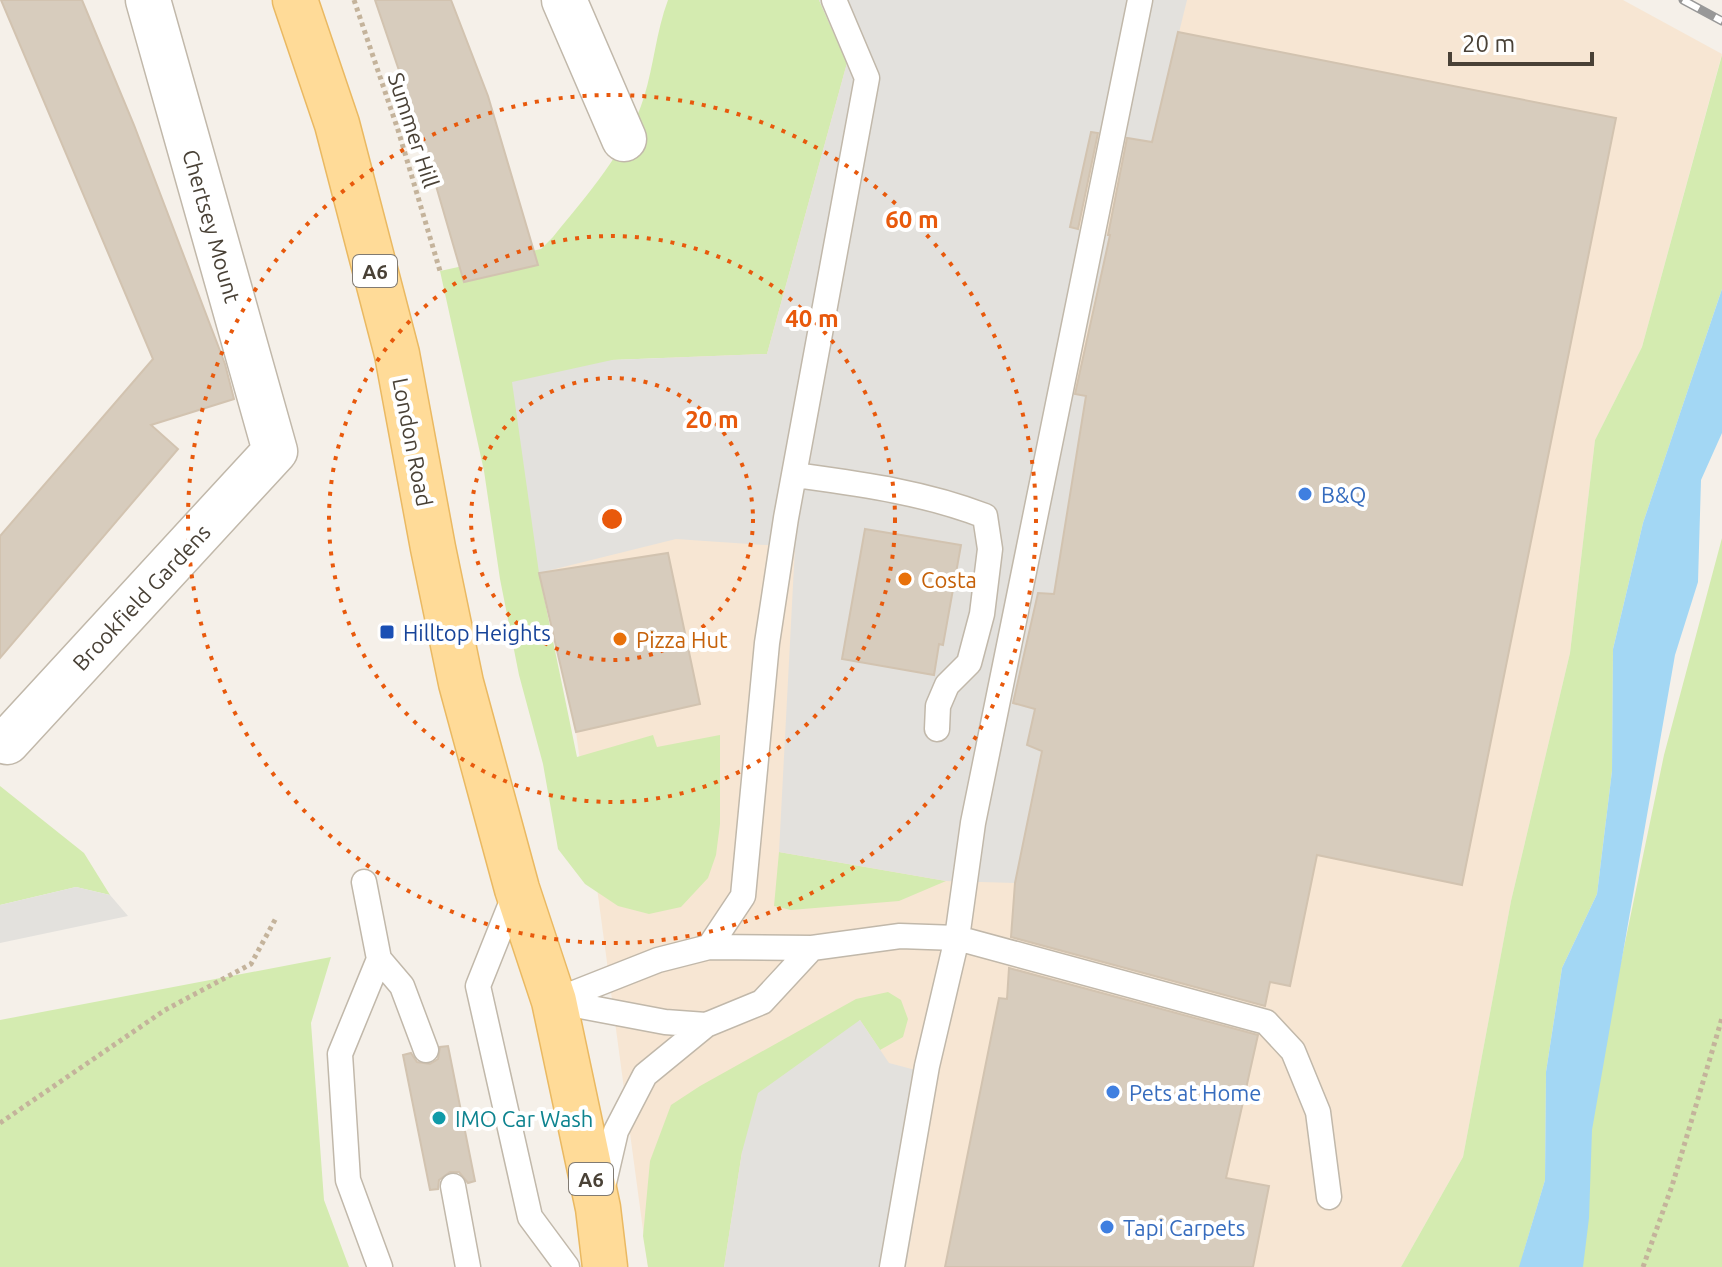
<svg xmlns="http://www.w3.org/2000/svg" width="1722" height="1267" viewBox="0 0 1722 1267" font-family="Ubuntu,sans-serif">
<style>
.commercial{fill:#f7e6d3}
.green{fill:#d4ebb0}
.parking{fill:#e3e1dd}
.water{fill:#a3d7f4}
.building{fill:#d7ccbd;stroke:#d2c3b0;stroke-width:2}
.lines{fill:none;stroke-linecap:round;stroke-linejoin:round}
.service-casing{stroke:#c1b8aa;stroke-width:27}
.minor-casing{stroke:#c1b8aa;stroke-width:47}
.primary-casing{stroke:#eab962;stroke-width:47}
.path{stroke:#c4b39b;stroke-width:5;stroke-dasharray:4 4;stroke-linecap:butt}
.service{stroke:#fff;stroke-width:24}
.minor{stroke:#fff;stroke-width:44}
.primary{stroke:#ffdb98;stroke-width:44}
.rail-casing{stroke:#989898;stroke-width:9}
.rail{stroke:#fff;stroke-width:6;stroke-dasharray:18;stroke-linecap:butt}
.ring{fill:none;stroke:#e8590c;stroke-width:4;stroke-dasharray:4 8}
.shop-dot{fill:#3f7fe0;stroke:#fff;stroke-width:3}
.food-dot{fill:#e8710a;stroke:#fff;stroke-width:3}
.transit-dot{fill:#1a4fb4;stroke:#fff;stroke-width:3}
.culture-dot{fill:#0f9aa8;stroke:#fff;stroke-width:3}
.labels{text-anchor:middle;dominant-baseline:central;stroke-width:8;stroke-linejoin:round;paint-order:stroke}
.shield{fill:#fff;stroke:#807a72;stroke-width:2}
.shield-label{font-size:20px;font-weight:bold;fill:#494136}
.street-label{font-size:22px;fill:#494136;stroke:#fff}
.shop-label{font-size:22px;fill:#366cbe;stroke:#fff;text-anchor:start}
.food-label{font-size:22px;fill:#c56008;stroke:#fff;text-anchor:start}
.transit-label{font-size:22px;fill:#164399;stroke:#fff;text-anchor:start}
.culture-label{font-size:22px;fill:#0d838f;stroke:#fff;text-anchor:start}
.centre{fill:#e8590c;stroke:#fff;stroke-width:4}
.ring-label{font-size:24px;text-anchor:middle;font-weight:bold;fill:#e8590c;stroke:#fff;stroke-width:8;stroke-linejoin:round;paint-order:stroke}
</style>
<rect width="100%" height="100%" fill="#f5f0e9"/>
<!-- commercial -->
<path class="commercial" d="M819,0H1623L1722,54L1642,347L1595,440L1570,653L1511,901L1463,1157L1401,1267H648L576,732L539,573L847,63Z"/>
<!-- green -->
<path class="green" d="M668,0H819L847,63L767,354L612,360L539,573L577,757L653,735L657,747L720,735V824L716,855L708,878L681,907L649,914L618,906L585,884L558,849L543,764L519,675L500,579L484,471L440,271L541,249L553,237C587,195 628,149 644,97C654,65 656,32 668,0Z
M1722,55V289L1643,523L1613,649L1612,771L1597,894L1562,968L1546,1072L1545,1180L1523,1254L1581,1154L1664,755L1722,538V1267H1401L1463,1157L1511,901L1570,653L1595,440L1642,347Z
M0,786L84,853L110,895L76,887L0,905Z
M779,852L946,881L899,901L791,910L774,906Z
M331,957L311,1023L324,1200L349,1267H0V1020Z
M888,992L901,1000L908,1019L903,1037L880,1050L860,1020L742,1152L724,1267H648L643,1236L650,1161L671,1105L700,1086L856,999Z"/>
<!-- parking -->
<path class="parking" d="M819,0H1187L1152,142L1091,132L1071,227L1110,235L1072,393L1086,396L1054,594H1038L1013,702L1035,709L1027,745L1041,751L1015,883L946,881L779,852L795,547L676,539L539,573L512,382L612,360L767,354L847,63Z
M76,887L110,895L128,916L0,943V905Z
M860,1020L889,1063L938,1076L906,1267H724L742,1152L758,1093Z"/>
<!-- water -->
<path class="water" d="M1722,289V433L1701,480L1698,582L1675,655L1592,1130L1589,1218L1583,1267H1519L1545,1180L1546,1072L1562,968L1597,894L1612,771L1613,649L1643,523Z"/>
<!-- building -->
<path class="building" d="M1,0H82L134,125L225,364L234,399L151,425L178,449L0,658V536L153,359Z
M375,0H451L488,96L538,265L464,282L423,141Z
M1178,32L1616,118L1462,885L1317,855L1290,986L1270,982L1265,1006L1011,937L1015,883L1042,751L1027,745L1035,709L1013,703L1038,593L1054,594L1086,396L1075,394L1110,235H1108L1127,138L1152,142Z
M1091,132L1098,133L1078,229L1070,227Z
M865,529L961,545L943,645L939,644L934,675L842,659Z
M668,553L700,704L576,732L539,573Z
M1009,968L1258,1035L1226,1178L1269,1186L1253,1267H945L999,998L1007,999Z
M448,1046L475,1181L468,1183L459,1172H450L439,1180L438,1189L430,1190L403,1055L411,1053L417,1062L430,1064L438,1059L440,1047Z"/>
<g class="lines">
<defs>
<path id="service" d="M1140,0L973,823L957,938L1266,1022L1293,1051L1318,1112L1329,1197
M795,475C860,484 923,492 985,516L990,549L982,614L969,663L947,685L938,706L937,729
M364,882L379,959L402,986L426,1050
M516,891L478,986L530,1217L567,1267
M709,947L743,896L767,643L786,518L867,78L834,0
M379,959L340,1054L348,1180L380,1267
M554,1001L658,960L709,947L812,948L900,936L957,938L927,1066L892,1267
M554,1001L665,1022L706,1025
M453,1186L468,1267
M603,1187L616,1131L645,1075L706,1025L762,1002L812,948"/>
<path id="minor" d="M564,0L624,139
M7,742L275,451L148,0"/>
<path id="primary" d="M295,0L337,124L397,354L433,548L461,683L517,889L554,1001L598,1208L605,1267"/>
</defs>
<!-- service casing -->
<use href="#service" class="service-casing"/>
<!-- minor casing -->
<use href="#minor" class="minor-casing"/>
<!-- primary casing -->
<use href="#primary" class="primary-casing"/>
<!-- path -->
<path class="path" d="M354,0L398,130L440,271
M0,1123L165,1010L251,964L276,918
M1643,1267L1672,1186L1722,1018"/>
<!-- service -->
<use href="#service" class="service"/>
<!-- minor -->
<use href="#minor" class="minor"/>
<!-- primary -->
<use href="#primary" class="primary"/>
<defs>
<path id="rail" d="M1683,0L1722,21"/>
</defs>
<!-- rail casing -->
<use href="#rail" class="rail-casing"/>
<!-- rail -->
<use href="#rail" class="rail"/>
</g>
<!-- distance rings -->
<g class="ring">
<circle cx="612" cy="519" r="141"/>
<circle cx="612" cy="519" r="283"/>
<circle cx="612" cy="519" r="424"/>
</g>
<!-- markers -->
<g class="shop-dot">
<circle cx="1305" cy="494" r="8"/>
<circle cx="1113" cy="1092" r="8"/>
<circle cx="1107" cy="1227" r="8"/>
</g>
<g class="food-dot">
<circle cx="905" cy="579" r="8"/>
<circle cx="620" cy="639" r="8"/>
</g>
<rect class="transit-dot" x="379" y="624" width="16" height="16" rx="4"/>
<circle class="culture-dot" cx="439" cy="1118" r="8"/>
<g class="labels">
<!-- shield labels -->
<g class="shield">
<rect x="353" y="255" width="44" height="32" rx="6"/>
<rect x="569" y="1163" width="44" height="32" rx="6"/>
</g>
<g class="shield-label">
<text x="375" y="271">A6</text>
<text x="591" y="1179">A6</text>
</g>
<!-- street labels -->
<g class="street-label">
<text transform="translate(414 130) rotate(72)">Summer Hill</text>
<text transform="translate(212 226) rotate(74)">Chertsey Mount</text>
<text transform="translate(413 442) rotate(79)">London Road</text>
<text transform="translate(141 597) rotate(-47)">Brookfield Gardens</text>
</g>
<!-- shop labels -->
<g class="shop-label">
<text x="1321" y="494">B&amp;Q</text>
<text x="1129" y="1092">Pets at Home</text>
<text x="1123" y="1227">Tapi Carpets</text>
</g>
<!-- food labels -->
<g class="food-label">
<text x="921" y="579">Costa</text>
<text x="636" y="639">Pizza Hut</text>
</g>
<!-- transit labels -->
<g class="transit-label">
<text x="403" y="632">Hilltop Heights</text>
</g>
<!-- culture labels -->
<g class="culture-label">
<text x="455" y="1118">IMO Car Wash</text>
</g>
</g>
<circle cx="612" cy="519" r="12" class="centre"/>
<g class="ring-label">
<text x="912" y="228">60 m</text>
<text x="812" y="327">40 m</text>
<text x="712" y="428">20 m</text>
</g>
<!-- scale -->
<path d="M1450 52v12h142v-12" fill="none" stroke="#494136" stroke-width="4"/>
<text x="1462" y="52" font-size="24" fill="#494136" stroke="#ffffff" stroke-width="6" paint-order="stroke">20 m</text>
</svg>
